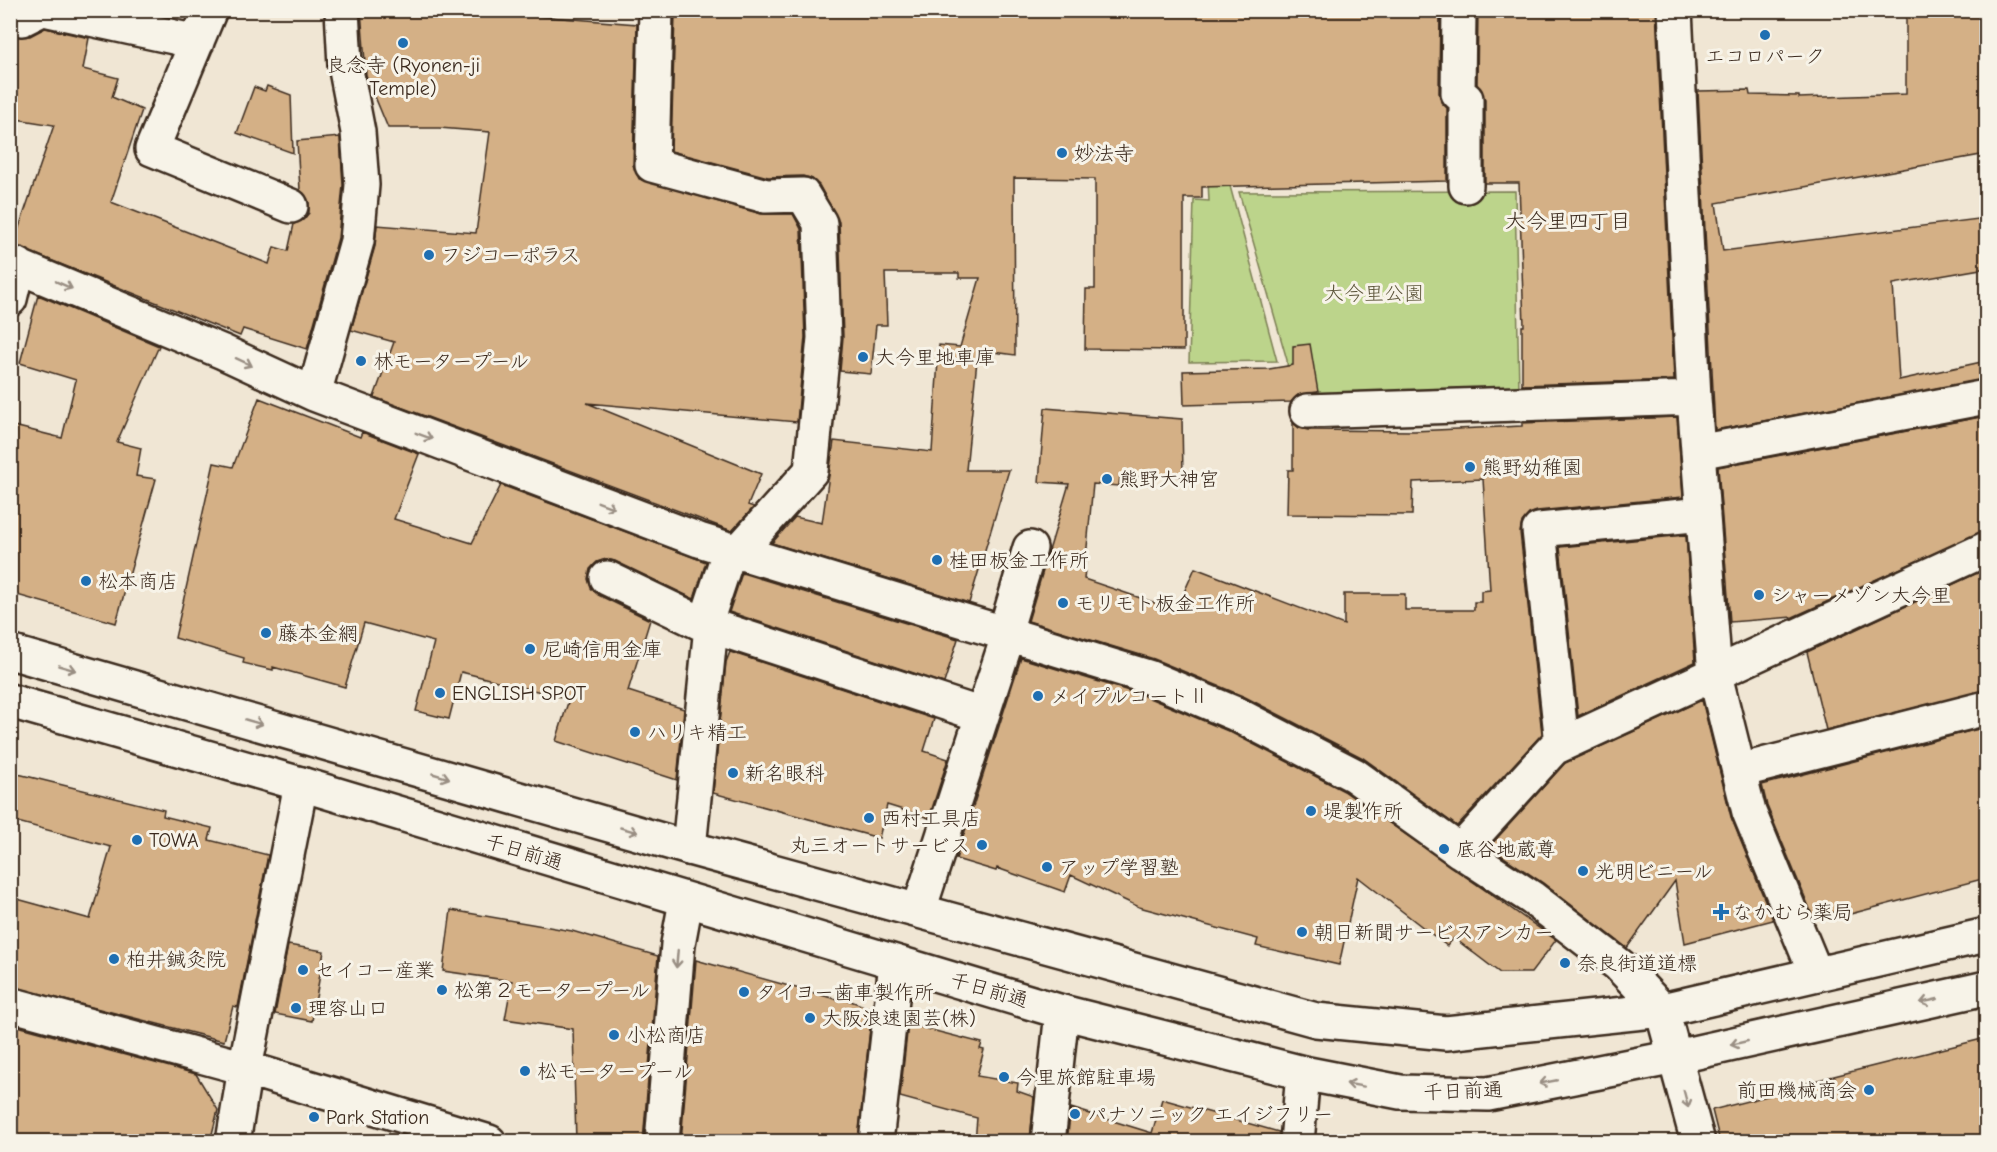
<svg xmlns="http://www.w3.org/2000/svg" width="1997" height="1152" viewBox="0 0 1997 1152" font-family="'Comic Neue','Klee One',sans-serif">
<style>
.green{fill:#bcd48b;stroke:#7c7f54;stroke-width:1.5}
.building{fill:#d4b086;stroke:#3b2a1e;stroke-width:1.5}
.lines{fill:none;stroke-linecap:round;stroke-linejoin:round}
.minor-casing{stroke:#3b2a1e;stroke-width:38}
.highway-casing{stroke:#3b2a1e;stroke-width:38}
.minor{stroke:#f7f3e8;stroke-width:33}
.highway{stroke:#f7f3e8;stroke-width:33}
.oneway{stroke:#998e83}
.poi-dot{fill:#1f6fb2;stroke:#f7f3e8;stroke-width:2}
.labels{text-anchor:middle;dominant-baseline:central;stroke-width:6;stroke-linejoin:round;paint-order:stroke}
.poi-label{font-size:20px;fill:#3b2a1e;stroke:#f7f3e8;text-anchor:start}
.park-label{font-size:20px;fill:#5b5439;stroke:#f7f3e8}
.street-label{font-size:20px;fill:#3b2a1e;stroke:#f7f3e8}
.neighbourhood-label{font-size:21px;fill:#3b2a1e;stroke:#f7f3e8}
</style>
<rect width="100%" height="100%" fill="#f0e6d4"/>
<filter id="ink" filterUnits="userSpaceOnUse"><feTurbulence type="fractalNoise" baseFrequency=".0167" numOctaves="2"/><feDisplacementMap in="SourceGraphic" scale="12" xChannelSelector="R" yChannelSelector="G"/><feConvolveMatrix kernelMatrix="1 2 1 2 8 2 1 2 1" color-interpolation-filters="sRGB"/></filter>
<g filter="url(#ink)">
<!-- green -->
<path class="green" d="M1223,160L1277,361L1189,362L1194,200L1209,201L1207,161Z
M1515,191L1519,389L1289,398L1287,360L1239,192Z"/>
<!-- building -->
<path class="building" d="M361,10H410L485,17V12L637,24L633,165L639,179L761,214H793L801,229L805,337L797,422L587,403L761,474L748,505L754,507L732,531L374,397L394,342L351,330L375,246L377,225L476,233L490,132L439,128H388L366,75Z
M685,10H1440L1439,93L1441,102L1447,108V181L1202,187V198H1184V350L1085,349L1086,289H1095V179L1014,178L1015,355L978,350L966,470H1009L969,603L772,543L795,517L822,523L834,441L932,452L939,345L960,347L980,278H959V273H885L887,325H876L871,374L840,371L843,337L839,222L819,185L812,179L803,176L768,177L671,151L675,14Z
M1478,10H1656L1674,380L1522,385V326H1524L1519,183H1485V99L1477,84Z
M1906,10L1986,11V154L1716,203L1723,251L1986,218V268L1893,284L1899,380L1986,361V379L1715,430L1698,91L1749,90L1750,95L1799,96V98L1906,94Z
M45,28L89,38L83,69L118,78L112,97L142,110L111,202L269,264L274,247L288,251L294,224L303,220L309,213V203L300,190L297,141L340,137L343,185L338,238L307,349L243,329L240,336L13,245L54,125L10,118V36H30Z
M267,86L291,95L293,153L237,133L254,87L265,91Z
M38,295L159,346L117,442L141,448L136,476L156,479L116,623L10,593V425L62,438L76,380L20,363Z
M1310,344L1318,392L1298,395L1291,402L1184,405L1183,371L1269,369L1293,365V346Z
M259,398L360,437L362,432L419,454L394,519L472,543L501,485L706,562L694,599L615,561L606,559L597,562L590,569L588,579L591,588L598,595L650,620L628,691L684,709L677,780L556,741L569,699L461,672L449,719L416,711L434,642L364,623L345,687L273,667V670L243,663L244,658L175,638L214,463L233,467Z
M1045,408L1182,419L1183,476H1120L1119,486L1093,484L1084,579L1176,610L1195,568L1344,625V594H1405V610H1474V602H1481V591L1490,590L1483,479L1413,482L1412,515L1287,514L1288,470H1293V422L1299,428L1308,430L1414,431L1522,426V423L1677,417L1683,497L1537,511L1529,514L1522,522L1520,532L1542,734L1457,826L1363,758L1245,697L1154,659L1028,621L1069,484L1039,482Z
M1986,416V530L1793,617L1730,622L1718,467Z
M1686,535L1695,662L1578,716L1560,547Z
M1986,569V690L1826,730L1807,652Z
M742,573L958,639L944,683L729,612Z
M730,652L934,719L924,751L948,759L929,818L887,805L879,838L713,793L726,662Z
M1021,658L1142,695L1228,731L1344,791L1556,940L1531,973H1500L1454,938L1447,946L1358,877L1339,965L1256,946L1258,939L1139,907L1071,875L1065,892L997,868L996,871L956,859Z
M1702,700L1731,817L1773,920L1685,943L1675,881L1627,948L1543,883L1489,847L1565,763Z
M1986,727V878L1839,917L1837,911L1814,919L1767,806L1762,785Z
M10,772L164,810L163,816L212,828L209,840L268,855L238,1007L233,1006L224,1041L10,986V897L90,919L111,847L10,820Z
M451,910L572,931L658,956L643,1142H576L573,1029L505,1019L512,981L443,971Z
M288,945L324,951L312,1021L275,1014Z
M696,960L839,1000L840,997L872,1009L858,1142H681Z
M10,1024L196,1074L218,1110L210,1142H10Z
M908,1024L982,1043L980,1049L984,1050L977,1076L1018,1083L1017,1091L1034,1097L1030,1142H975L977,1118L900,1097Z
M1986,1038V1142H1720L1712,1110L1799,1088V1085L1826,1078Z
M1162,1099L1279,1132L1278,1142H1067L1071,1108L1152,1133Z"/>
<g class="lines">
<defs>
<path id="minor" d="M49,10L197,42
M210,10L152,149L291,206
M656,10L652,165L766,196L803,195L820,223L824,338L811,471L738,552
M1459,10L1458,93L1466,99V186
M1675,10L1694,398L1715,675L1749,812L1816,974
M10,17L22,19L40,10
M10,263L223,352L314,394L699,540L1148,677L1236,714L1354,775L1460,851L1532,898L1619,965L1662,1010L1698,1142
M10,299L18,265
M314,394L357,241L362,185L358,132L345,65L342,10
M1307,411L1694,398
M1698,452L1986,397
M607,578L705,625
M711,626L982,715
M1005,632L1030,548
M1562,744L1539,530L1703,514
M1739,771L1986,708
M689,848L711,626L705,625L730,549
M1460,851L1554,748L1986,549
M919,910L1009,633
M10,1004L245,1068L489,1142
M233,1142L245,1068L301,784
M662,1142L678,944L686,901
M876,1142L896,963
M1048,1142L1062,1012
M1297,1142L1303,1073"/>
<path id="highway" d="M10,652L689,848L1316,1020L1446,1033L1662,1010L1986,935
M10,701L301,784L1062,1012L1303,1073L1400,1092L1488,1094L1675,1057L1986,988"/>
</defs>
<!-- minor casing -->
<use href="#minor" class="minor-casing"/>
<!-- highway casing -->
<use href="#highway" class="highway-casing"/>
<!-- minor -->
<use href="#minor" class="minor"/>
<!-- highway -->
<use href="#highway" class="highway"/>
</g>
<!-- one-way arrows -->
<defs><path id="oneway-shaft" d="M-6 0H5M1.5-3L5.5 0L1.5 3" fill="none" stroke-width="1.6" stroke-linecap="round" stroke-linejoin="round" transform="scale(1.5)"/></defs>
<g class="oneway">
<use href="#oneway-shaft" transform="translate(64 285) rotate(24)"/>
<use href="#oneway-shaft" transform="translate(244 362) rotate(25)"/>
<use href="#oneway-shaft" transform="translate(424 436) rotate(21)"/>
<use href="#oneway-shaft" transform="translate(606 505) rotate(21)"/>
<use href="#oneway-shaft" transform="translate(67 668) rotate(16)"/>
<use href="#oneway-shaft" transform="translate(254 722) rotate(16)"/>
<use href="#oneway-shaft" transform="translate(441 776) rotate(16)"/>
<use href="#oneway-shaft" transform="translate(629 830) rotate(16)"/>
<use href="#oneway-shaft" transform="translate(677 959) rotate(95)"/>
<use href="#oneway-shaft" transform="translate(1929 1001) rotate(167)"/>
<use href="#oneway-shaft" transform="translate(1739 1043) rotate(167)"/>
<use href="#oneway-shaft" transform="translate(1548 1082) rotate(169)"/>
<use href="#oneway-shaft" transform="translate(1355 1085) rotate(-170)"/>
<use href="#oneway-shaft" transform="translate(1686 1099) rotate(75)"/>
</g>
</g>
<!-- markers -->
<g class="poi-dot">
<circle cx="1765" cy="35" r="6"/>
<circle cx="403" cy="43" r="6"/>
<circle cx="1062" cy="153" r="6"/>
<circle cx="429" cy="255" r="6"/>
<circle cx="863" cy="357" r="6"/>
<circle cx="361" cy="361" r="6"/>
<circle cx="1470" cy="467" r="6"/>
<circle cx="1107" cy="479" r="6"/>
<circle cx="937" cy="560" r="6"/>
<circle cx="86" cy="581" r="6"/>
<circle cx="1759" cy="595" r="6"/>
<circle cx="1063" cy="603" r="6"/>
<circle cx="266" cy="633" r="6"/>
<circle cx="530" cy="649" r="6"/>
<circle cx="440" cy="693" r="6"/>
<circle cx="1038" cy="696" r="6"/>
<circle cx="635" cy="732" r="6"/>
<circle cx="733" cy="773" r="6"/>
<circle cx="1311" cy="811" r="6"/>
<circle cx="869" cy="818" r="6"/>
<circle cx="137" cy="840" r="6"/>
<circle cx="982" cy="845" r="6"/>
<circle cx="1444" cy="849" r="6"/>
<circle cx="1047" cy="867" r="6"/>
<circle cx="1583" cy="871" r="6"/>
<path d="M1718 903h6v6h6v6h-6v6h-6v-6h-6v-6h6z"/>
<circle cx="1302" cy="932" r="6"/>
<circle cx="114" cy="959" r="6"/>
<circle cx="1565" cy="963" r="6"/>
<circle cx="303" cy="970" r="6"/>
<circle cx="442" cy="990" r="6"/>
<circle cx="744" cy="992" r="6"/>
<circle cx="296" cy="1008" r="6"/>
<circle cx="810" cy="1018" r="6"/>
<circle cx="614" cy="1035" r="6"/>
<circle cx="525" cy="1071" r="6"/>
<circle cx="1004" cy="1077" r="6"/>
<circle cx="1869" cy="1090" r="6"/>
<circle cx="1075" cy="1114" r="6"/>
<circle cx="314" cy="1117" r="6"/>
</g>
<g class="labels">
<!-- poi labels -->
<g class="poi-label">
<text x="1765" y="56" text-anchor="middle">エコロパーク</text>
<text x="403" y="65" text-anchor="middle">良念寺 (Ryonen-ji<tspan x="403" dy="23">Temple)</tspan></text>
<text x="1074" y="153">妙法寺</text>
<text x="441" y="255">フジコーポラス</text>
<text x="875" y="357">大今里地車庫</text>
<text x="373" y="361">林モータープール</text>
<text x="1482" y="467">熊野幼稚園</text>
<text x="1119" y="479">熊野大神宮</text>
<text x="949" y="560">桂田板金工作所</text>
<text x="98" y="581">松本商店</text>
<text x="1771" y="595">シャーメゾン大今里</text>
<text x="1075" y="603">モリモト板金工作所</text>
<text x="278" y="633">藤本金網</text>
<text x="542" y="649">尼崎信用金庫</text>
<text x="452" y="693">ENGLISH SPOT</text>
<text x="1050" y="696">メイプルコートⅡ</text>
<text x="647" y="732">ハリキ精工</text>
<text x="745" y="773">新名眼科</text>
<text x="1323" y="811">堤製作所</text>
<text x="881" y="818">西村工具店</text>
<text x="149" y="840">TOWA</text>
<text x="970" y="845" text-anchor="end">丸三オートサービス</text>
<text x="1456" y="849">底谷地蔵尊</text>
<text x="1059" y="867">アップ学習塾</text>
<text x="1595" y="871">光明ビニール</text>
<text x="1733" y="912">なかむら薬局</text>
<text x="1314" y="932">朝日新聞サービスアンカー</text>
<text x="126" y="959">柏井鍼灸院</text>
<text x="1577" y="963">奈良街道道標</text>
<text x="315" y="970">セイコー産業</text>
<text x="454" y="990">松第２モータープール</text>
<text x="756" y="992">タイヨー歯車製作所</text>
<text x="308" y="1008">理容山口</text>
<text x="822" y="1018">大阪浪速園芸(株)</text>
<text x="626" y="1035">小松商店</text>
<text x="537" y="1071">松モータープール</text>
<text x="1016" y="1077">今里旅館駐車場</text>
<text x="1857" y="1090" text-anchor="end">前田機械商会</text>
<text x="1087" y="1114">パナソニック エイジフリー</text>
<text x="326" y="1117">Park Station</text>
</g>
<!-- park labels -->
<g class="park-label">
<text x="1374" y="293">大今里公園</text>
</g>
<!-- street labels -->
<g class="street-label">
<text transform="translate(524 852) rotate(17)">千日前通</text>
<text transform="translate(989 990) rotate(16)">千日前通</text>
<text transform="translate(1463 1091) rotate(-2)">千日前通</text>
</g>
<!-- neighbourhood labels -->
<g class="neighbourhood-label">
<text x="1568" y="221">大今里四丁目</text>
</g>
</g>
<!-- margin -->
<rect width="1997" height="1152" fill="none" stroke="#f7f3e8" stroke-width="36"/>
<rect x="18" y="18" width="1961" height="1116" fill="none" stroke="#3b2a1e" stroke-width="2" filter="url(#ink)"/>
</svg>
